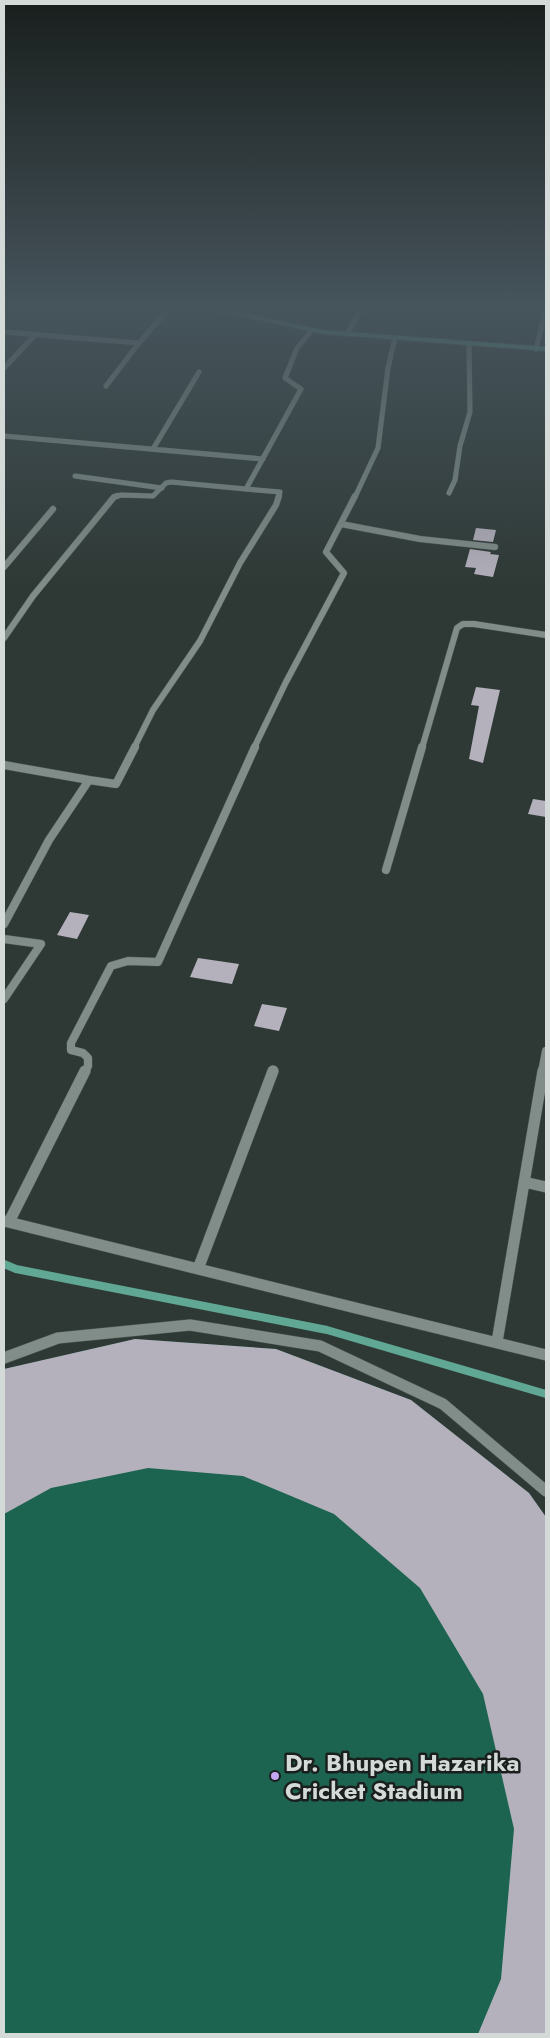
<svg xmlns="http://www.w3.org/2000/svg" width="550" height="2038" viewBox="0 0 550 2038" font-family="Jost,sans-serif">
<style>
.green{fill:#1c6450}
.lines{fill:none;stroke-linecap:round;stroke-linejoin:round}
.stream{stroke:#60a893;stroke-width:8}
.building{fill:#b5b1bc}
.minor-far3-casing{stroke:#4b5451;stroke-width:5.5}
.minor-far2-casing{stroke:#4b5451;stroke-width:7}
.minor-far1-casing{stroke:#4b5451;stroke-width:9}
.minor-casing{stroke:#4b5451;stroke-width:12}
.major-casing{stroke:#4b5451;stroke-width:2}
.minor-far3{stroke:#808d88;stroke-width:5}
.minor-far2{stroke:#808d88;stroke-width:6}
.minor-far1{stroke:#808d88;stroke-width:8}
.minor{stroke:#808d88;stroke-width:11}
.major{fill:#5aa792;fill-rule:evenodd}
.poi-dot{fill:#c5a7f1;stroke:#1a1f1d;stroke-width:2}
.labels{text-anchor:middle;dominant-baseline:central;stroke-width:5;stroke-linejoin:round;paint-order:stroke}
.near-poi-label{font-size:24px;font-weight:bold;fill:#d3dad7;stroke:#1a1f1d;text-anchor:start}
</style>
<rect width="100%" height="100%" fill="#2e3935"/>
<!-- green -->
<path class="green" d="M135,1339L276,1349L411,1400L529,1493L546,1517V2034H4V1369Z"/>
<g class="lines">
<!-- stream -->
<path class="stream" d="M4,1264L16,1269L327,1330L546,1394"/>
</g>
<!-- building -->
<path class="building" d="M476,528L496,530L493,542L473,540Z
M470,549L491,552L490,554L499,555L493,577L474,574L476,568L465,567Z
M476,687L500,690L483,763L469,759L479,706L471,705Z
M533,799L546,801V817L528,814Z
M70,912L89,915L77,939L57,935Z
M198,958L239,964L232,984L190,977Z
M262,1004L287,1008L279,1031L254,1026Z
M135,1339L276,1349L411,1400L529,1493L546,1517V2034H478L501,1979L514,1829L483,1694L420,1588L334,1514L243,1476L148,1468L51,1488L4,1514V1369Z"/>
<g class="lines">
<defs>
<path id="minor-far3" d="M4,332L139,343
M347,334L364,304
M536,349L545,313L540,304
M4,368L36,334
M106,386L139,343L171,306
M4,436L263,459
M153,449L199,372
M75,476L162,488
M449,493L455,480L460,446L470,412L469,344
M114,497L121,495L153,496L166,483L171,482L246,489
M278,497L280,492L246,489L301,389L285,378L297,348L312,330
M355,497L378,448L388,368L395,338"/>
<path id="minor-far2" d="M341,524L420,539L495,547
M4,567L53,509
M4,638L33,596L114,497L117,496
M134,748L153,710L200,641L240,563L276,505L279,496
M254,748L286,682L344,573L326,552L355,496
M422,748L457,628L463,624H474L546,635"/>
<path id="minor-far1" d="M4,765L89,780
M386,870L422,747
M4,924L49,840L89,780L116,784L135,747
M4,939L41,944L4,999
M85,1072L88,1066V1058L83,1053L71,1050V1043L111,966L128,961L158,962L255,747
M272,1072L273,1070
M542,1072L546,1051"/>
<path id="minor" d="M524,1182L546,1187
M4,1221L546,1355
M9,1222L85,1071
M198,1269L273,1071
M497,1342L543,1071
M4,1358L58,1338L190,1325L320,1346L443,1404L546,1491"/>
<path id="major" d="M144,304H162L231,310L323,330L546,347V351L323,334L231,314Z"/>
</defs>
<!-- minor-far3 casing -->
<use href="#minor-far3" class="minor-far3-casing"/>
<!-- minor-far2 casing -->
<use href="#minor-far2" class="minor-far2-casing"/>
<!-- minor-far1 casing -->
<use href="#minor-far1" class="minor-far1-casing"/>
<!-- minor casing -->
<use href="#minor" class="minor-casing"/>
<!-- major casing -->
<use href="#major" class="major-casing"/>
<!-- minor-far3 -->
<use href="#minor-far3" class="minor-far3"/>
<!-- minor-far2 -->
<use href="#minor-far2" class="minor-far2"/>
<!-- minor-far1 -->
<use href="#minor-far1" class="minor-far1"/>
<!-- minor -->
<use href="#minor" class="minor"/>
<!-- major -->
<use href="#major" class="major"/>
</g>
<!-- sky -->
<linearGradient id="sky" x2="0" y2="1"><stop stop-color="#191f1d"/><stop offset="0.52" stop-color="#46545c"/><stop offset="1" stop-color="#46545c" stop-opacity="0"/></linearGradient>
<rect width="550" height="589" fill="url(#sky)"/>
<!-- markers -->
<circle class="poi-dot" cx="275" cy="1776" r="5"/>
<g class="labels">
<!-- near-poi labels -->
<g class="near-poi-label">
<text x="285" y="1762">Dr. Bhupen Hazarika<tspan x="285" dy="28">Cricket Stadium</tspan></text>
</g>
</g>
<!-- border -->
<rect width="550" height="2038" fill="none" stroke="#d3dad7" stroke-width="10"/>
</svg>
